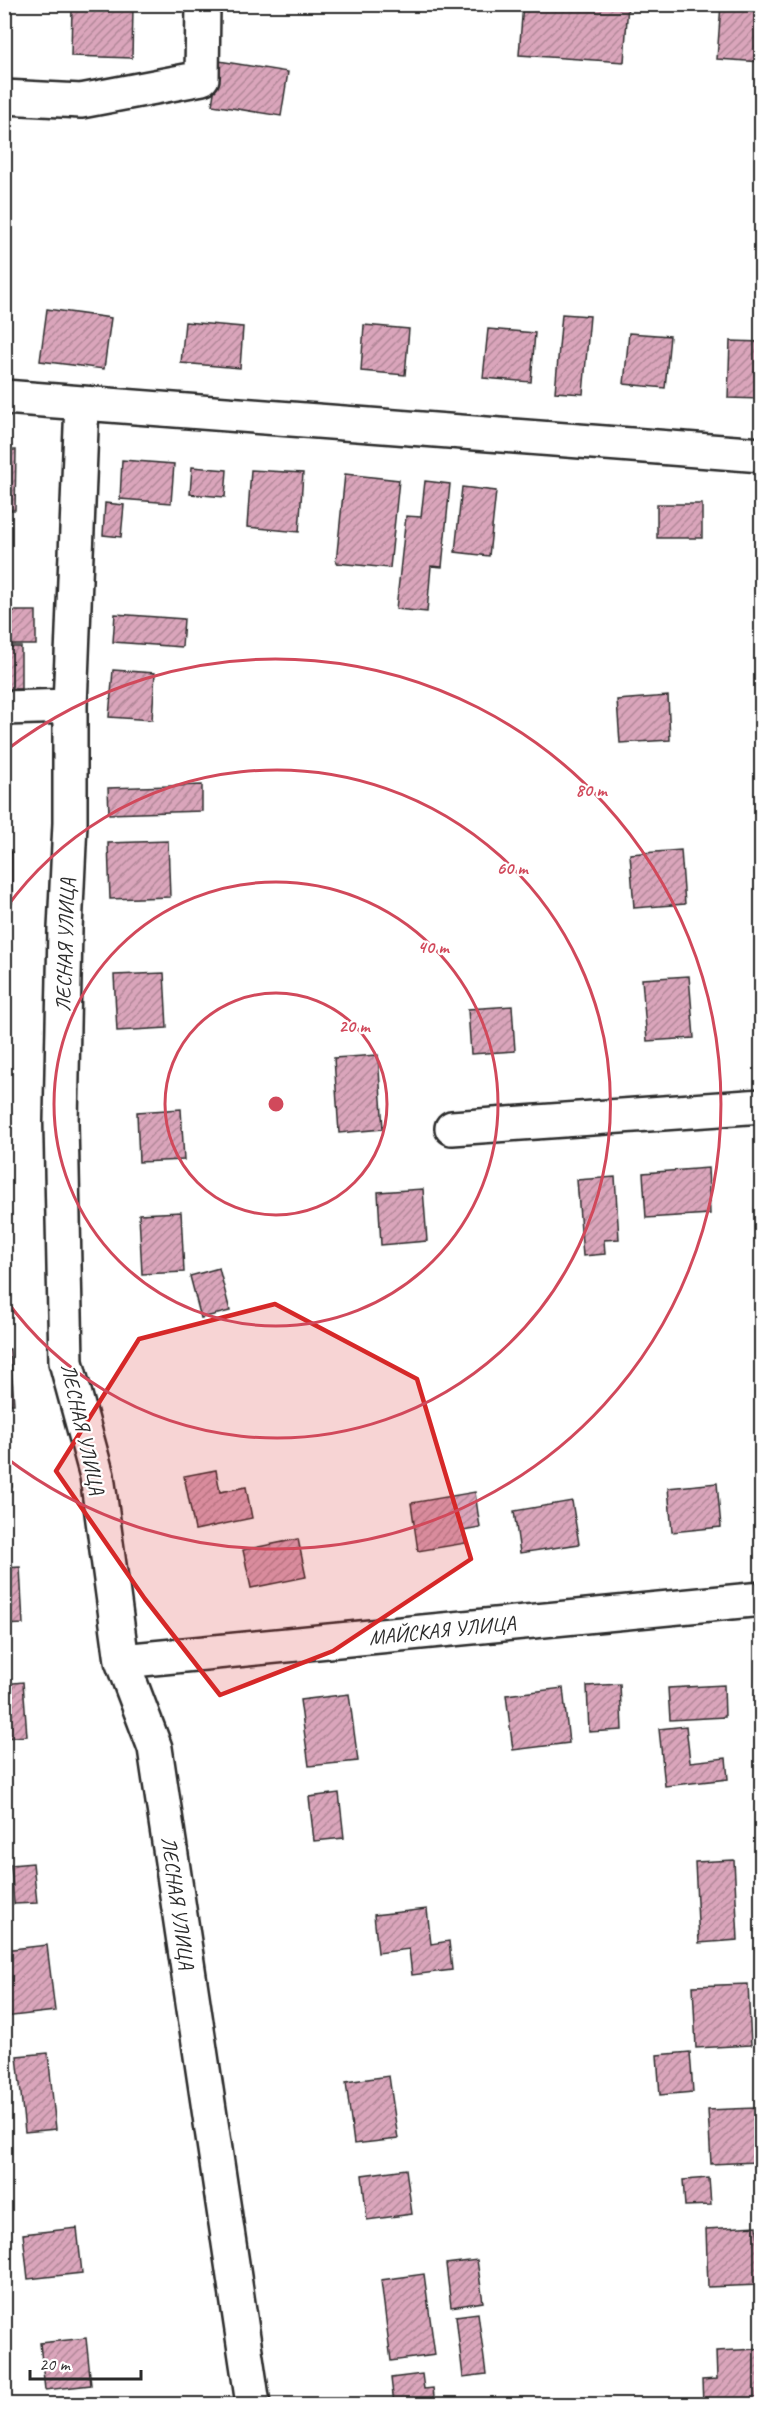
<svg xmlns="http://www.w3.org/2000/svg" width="766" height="2409" viewBox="0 0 766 2409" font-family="Caveat,sans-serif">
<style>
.building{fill:url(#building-hatch);stroke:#2b2b2b;stroke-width:1.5}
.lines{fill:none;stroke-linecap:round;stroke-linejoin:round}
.minor-casing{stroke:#2b2b2b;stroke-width:38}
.minor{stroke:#fff;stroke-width:33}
.marked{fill:#d62828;fill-opacity:0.2;stroke:#d62828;stroke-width:4.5;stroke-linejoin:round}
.ring{fill:none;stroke:#d1495b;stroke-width:3}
.labels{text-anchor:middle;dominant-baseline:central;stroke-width:4.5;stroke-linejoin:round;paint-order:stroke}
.street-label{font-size:21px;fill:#2b2b2b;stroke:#fff}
.centre{fill:#d1495b;stroke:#fff;stroke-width:3}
.ring-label{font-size:18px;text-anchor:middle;font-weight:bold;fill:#d1495b;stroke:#fff;stroke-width:4.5;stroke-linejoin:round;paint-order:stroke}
</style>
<defs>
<pattern id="building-hatch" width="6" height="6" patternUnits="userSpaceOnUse" patternTransform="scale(1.5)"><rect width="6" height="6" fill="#daa5bb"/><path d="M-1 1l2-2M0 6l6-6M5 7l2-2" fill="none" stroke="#b18798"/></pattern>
</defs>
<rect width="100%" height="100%" fill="#fff"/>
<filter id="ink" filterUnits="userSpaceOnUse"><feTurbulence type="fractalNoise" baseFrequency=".0167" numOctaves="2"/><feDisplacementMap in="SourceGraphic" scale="12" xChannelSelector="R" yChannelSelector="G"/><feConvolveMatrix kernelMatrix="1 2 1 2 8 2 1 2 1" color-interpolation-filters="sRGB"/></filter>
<g filter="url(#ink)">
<!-- building -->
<path class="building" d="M523,4H628L624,62L519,55Z
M721,4H762V62L717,59Z
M72,6L133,8L132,58L71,56Z
M219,61L288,72L281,116L212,105Z
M47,309L111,318L104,369L40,361Z
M562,314L590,316L583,394L555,392Z
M185,322L243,327L240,368L181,363Z
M364,325L409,329L405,375L361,371Z
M488,329L535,333L531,382L483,378Z
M629,333L670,336L665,388L624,384Z
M730,341L762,342V399L728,398Z
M4,450H16L15,510H4Z
M122,460L174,464L171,503L120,499Z
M192,467L227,470L225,497L190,494Z
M251,470L303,473L299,532L247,527Z
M345,474L399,480L390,568L336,563Z
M425,481L450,484L442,567L431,566L427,612L396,609L406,516L421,517Z
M462,487L496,491L489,556L455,552Z
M105,503L124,505L121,537L103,535Z
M657,504H702V538H657Z
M4,611H36V645H4Z
M115,614L184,619L182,647L113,642Z
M4,647H21V689H4Z
M113,670L155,673L152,720L109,717Z
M668,696L670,740L620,743L617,700Z
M202,785V811L109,814L108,788Z
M168,841L170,897L110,899L108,843Z
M681,850L685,904L634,908L630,854Z
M4,852H12V903H4Z
M4,965H11V1036H4Z
M164,973L167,1028L117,1031L114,975Z
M689,976L694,1038L647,1041L642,979Z
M512,1006L515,1051L471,1054L468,1009Z
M378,1055L383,1129L339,1133L334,1058Z
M4,1095H8L7,1147H4Z
M181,1109L184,1160L139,1162L137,1112Z
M708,1168L710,1214L646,1218L643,1173Z
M615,1177L619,1239L604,1240L605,1254L583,1256L577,1180Z
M423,1189L427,1241L381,1245L378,1192Z
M181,1212L184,1272L142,1274L139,1214Z
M219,1268L230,1311L201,1318L190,1276Z
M4,1349H10L14,1404H4Z
M4,1441H9L12,1487L4,1488Z
M216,1470L220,1492L246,1487L252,1518L195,1530L184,1476Z
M717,1483L721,1527L672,1532L668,1488Z
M475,1492L480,1528L463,1531L466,1543L418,1551L411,1503Z
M572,1501L579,1544L520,1553L514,1511Z
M298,1539L306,1577L251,1588L243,1550Z
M20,1567L23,1624L4,1625V1568Z
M23,1682L27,1736L4,1738V1684Z
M620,1684L622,1730L589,1732L587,1686Z
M724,1685L725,1717L670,1720L668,1688Z
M563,1688L569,1743L513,1750L506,1695Z
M349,1694L358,1761L309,1766L300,1700Z
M686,1726L690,1762L726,1758L728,1779L665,1786L659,1729Z
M339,1793L344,1838L314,1841L309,1797Z
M734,1860L738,1940L699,1943L695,1862Z
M33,1863L37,1903L14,1904L11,1865Z
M427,1909L431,1944L449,1941L452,1970L412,1975L409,1949L378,1953L374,1915Z
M47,1945L55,2011L4,2017V1950Z
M748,1984L751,2045L696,2048L693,1986Z
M690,2052L693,2092L660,2095L657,2055Z
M48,2053L56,2129L25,2132L17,2056Z
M389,2076L398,2139L354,2144L346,2082Z
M755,2108L757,2162L711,2164L708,2110Z
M406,2169L412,2214L367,2220L362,2175Z
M709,2178L711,2205L685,2206L683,2180Z
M757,2226L760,2285L708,2287L706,2229Z
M77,2228L82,2273L28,2279L23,2234Z
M477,2260L483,2302L451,2307L446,2264Z
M424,2274L435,2355L391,2361L381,2280Z
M478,2313L486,2374L463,2377L456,2316Z
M86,2338L91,2385L45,2390L40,2343Z
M759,2349L762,2404H703L702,2380L717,2379L716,2351Z
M422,2374L424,2389L433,2388L435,2404H394L391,2378Z"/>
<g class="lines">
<defs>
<path id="minor" d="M4,97L81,101L202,78L203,4
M4,397L762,455
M82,403L70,706V823L65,929L61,1122L66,1362L97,1476L122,1661L155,1748L253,2404
M4,708L70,706
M452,1128L762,1106
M122,1661L762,1599"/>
</defs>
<!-- minor casing -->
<use href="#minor" class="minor-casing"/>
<!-- minor -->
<use href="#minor" class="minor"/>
</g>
</g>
<!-- marked area -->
<path class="marked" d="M275,1304L417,1379L471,1559L333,1651L220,1695L145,1599L56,1471L139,1339Z"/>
<!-- distance rings -->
<g class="ring">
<circle cx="276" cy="1104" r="111"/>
<circle cx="276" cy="1104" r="222"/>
<path d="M6 908A334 334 0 1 1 6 1300"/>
<path d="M5 751A445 445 0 1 1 5 1457"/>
</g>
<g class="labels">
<!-- street labels -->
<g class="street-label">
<text transform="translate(65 945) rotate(-88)">ЛЕСНАЯ УЛИЦА</text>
<text transform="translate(83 1429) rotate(77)">ЛЕСНАЯ УЛИЦА</text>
<text transform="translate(442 1630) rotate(-6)">МАЙСКАЯ УЛИЦА</text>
<text transform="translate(178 1903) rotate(82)">ЛЕСНАЯ УЛИЦА</text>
</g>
</g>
<circle cx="276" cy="1104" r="9" class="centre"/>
<g class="ring-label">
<text x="591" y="796">80 m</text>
<text x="512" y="874">60 m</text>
<text x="433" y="953">40 m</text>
<text x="354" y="1032">20 m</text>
</g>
<!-- margin -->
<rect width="766" height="2409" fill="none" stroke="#fff" stroke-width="24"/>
<rect x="12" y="12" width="742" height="2385" fill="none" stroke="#2b2b2b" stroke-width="2" filter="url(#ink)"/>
<!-- scale -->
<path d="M30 2370v9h111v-9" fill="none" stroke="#2b2b2b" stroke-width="3"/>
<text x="39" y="2370" font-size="18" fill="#2b2b2b" stroke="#ffffff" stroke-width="4.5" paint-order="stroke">20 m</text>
</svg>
